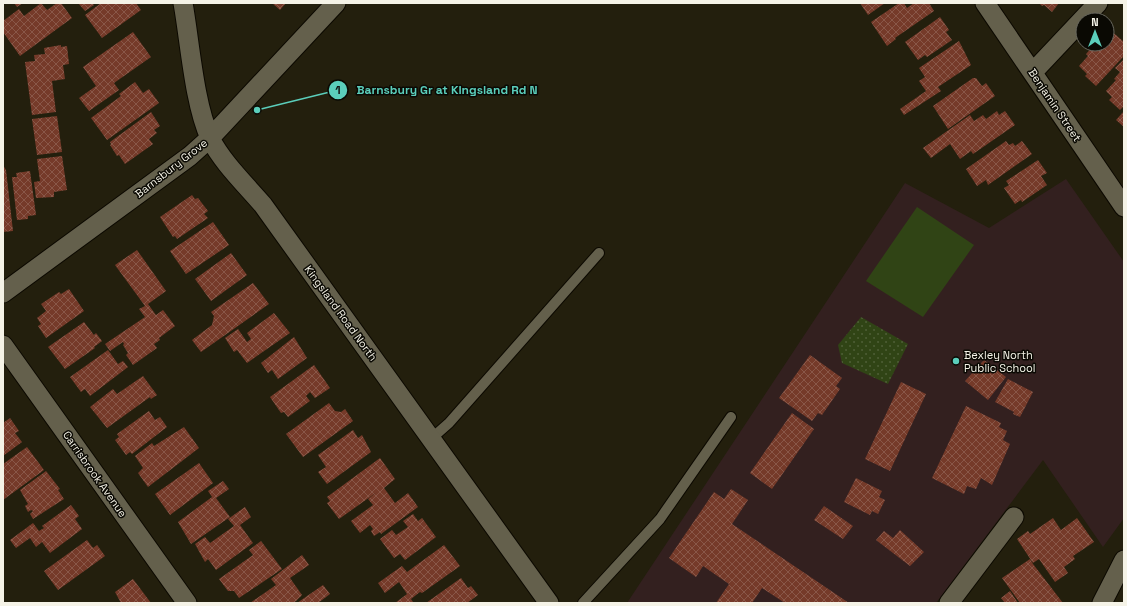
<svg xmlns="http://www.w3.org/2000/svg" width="1127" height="606" viewBox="0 0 1127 606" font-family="'Space Grotesk',sans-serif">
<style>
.education{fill:#33201f}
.park{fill:url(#park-dots)}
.garden{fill:#304415}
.building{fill:url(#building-cross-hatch)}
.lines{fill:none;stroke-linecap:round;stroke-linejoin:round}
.service-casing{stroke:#0c0900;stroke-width:12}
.minor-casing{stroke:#0c0900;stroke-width:21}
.service{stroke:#64604c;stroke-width:10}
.minor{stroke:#64604c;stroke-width:19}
.poi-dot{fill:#5bcebb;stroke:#0a0903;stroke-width:1.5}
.labels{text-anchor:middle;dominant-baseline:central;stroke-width:3;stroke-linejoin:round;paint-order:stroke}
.street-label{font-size:11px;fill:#f5f3e7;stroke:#0a0903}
.poi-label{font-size:11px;fill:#f5f3e7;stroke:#0a0903;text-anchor:start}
.leader{fill:none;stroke:#5bcebb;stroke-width:1.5}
.callout-dot{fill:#5bcebb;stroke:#0a0903;stroke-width:1.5}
.mark-label{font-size:12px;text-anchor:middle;font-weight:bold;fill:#111}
.callout-label{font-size:12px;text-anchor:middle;font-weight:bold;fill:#5bcebb;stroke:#0a0903;stroke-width:3;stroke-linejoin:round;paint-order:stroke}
</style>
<defs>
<pattern id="park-dots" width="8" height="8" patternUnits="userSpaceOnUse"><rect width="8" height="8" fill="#304415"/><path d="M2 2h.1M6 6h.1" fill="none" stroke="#4f5f37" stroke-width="1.8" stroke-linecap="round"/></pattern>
<pattern id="building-cross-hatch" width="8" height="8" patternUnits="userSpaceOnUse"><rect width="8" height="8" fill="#753a29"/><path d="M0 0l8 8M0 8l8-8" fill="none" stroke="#895748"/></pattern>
</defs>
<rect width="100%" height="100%" fill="#231f0d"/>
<!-- education -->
<path class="education" d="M1066,179L1124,262V518L1103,547L1043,460L936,603H627L905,183L989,228Z"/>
<!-- park -->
<path class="park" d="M861,317L908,344L888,384L842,363L838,345Z"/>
<!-- garden -->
<path class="garden" d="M917,207L974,245L923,317L866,281Z"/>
<!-- building -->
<path class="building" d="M14,3H23L17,7Z
M41,3L47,10L57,3H61L72,18L20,56L3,32V21L19,9L24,16Z
M78,3H92L94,5L85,11Z
M101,3H136L141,10L102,38L85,15Z
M272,3H286L280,10Z
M860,3H885L868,15Z
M899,3H904L907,8L914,3H929L934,11L895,38L896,39L887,46L871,22Z
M1039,3H1059L1052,12L1044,5L1042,6Z
M940,17L949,30L946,32L952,40L927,57L925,55L918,60L905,42Z
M1109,29L1124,42V56L1096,86L1085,76L1087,74L1079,66L1088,56L1086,54L1095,44H1107V32Z
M133,32L151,57L114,83L119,90L89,111L79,98L96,86L83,67Z
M959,41L971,65L938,87L941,91L904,115L900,109L926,91L919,81L925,77L919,68Z
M61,45V47L67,46L69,64L63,65L65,79L52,81L56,112L32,115L25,62L35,61L34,55L45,54L44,48Z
M1124,59V106L1120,110L1109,100L1112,97L1106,91L1116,80L1114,79L1120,72L1115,68Z
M973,78H976L982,86L986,83L995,96L948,129L933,106Z
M135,82L143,93L149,89L159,103L107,140L91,118L121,96L119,94Z
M997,111L999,115L1005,111L1015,125L973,154L971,151L960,159L950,144L931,158L923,148L970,115L974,121L983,115L986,119Z
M1124,111V127L1116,120Z
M151,112L160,126L154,130L157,133L149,139L153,144L125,164L119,155L117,156L110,145L111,144L110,142Z
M57,116L62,152L37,155L32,119Z
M1006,141L1009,145L1013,143L1015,146L1022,141L1032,154L988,185L986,180L977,186L966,169Z
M62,156L67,190L54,192V197L36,198L34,182L40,181L37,159Z
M1038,160L1047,173L1041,176L1047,185L1022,202L1021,200L1015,204L1004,188L1009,185L1006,181Z
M3,165L6,170L13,231L3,232Z
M30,171L36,215L28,216V219L17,220L12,177H17L16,173Z
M192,195L195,199L198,198L208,211L204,214L208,218L177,239L175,236L173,237L160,217Z
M213,222L229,245L186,274L170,251Z
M137,250L166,291L148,304L156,315L163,310L175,326L159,338L160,340L154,344L157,348L133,365L126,355L128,353L123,345L124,344L123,342L110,351L105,344L145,317L139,309L145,306L115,265Z
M231,253L247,275L211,301L195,279Z
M253,283L269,304L201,352L192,340L212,325L214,316L211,312Z
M69,289L84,311L46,338L38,326L41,324L37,318L46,311L41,304L59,292L61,294Z
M274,313L290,333L247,363L237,350L234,352L225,338L238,329L247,342L251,339L247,333Z
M84,322L94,335L96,333L102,341L94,347L95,348L65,369L48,347Z
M294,337L307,358L278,379L272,370L268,373L261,363Z
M108,350L118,364L123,361L128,367L90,396L85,389L81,392L70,377Z
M810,355L842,378L836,386L840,389L822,415L818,413L812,421L779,398Z
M984,360L1006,377L988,400L965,381Z
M314,365L330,388L315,398L310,392L306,396L310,401L288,417L284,412L281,413L270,397Z
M143,376L157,395L151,399L150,397L107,428L90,407L113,389L117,394Z
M1008,379L1033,392L1020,417L1013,414L1014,412L995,402Z
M901,382L926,394L890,471L865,459Z
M329,403L335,411L341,412L345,409L353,421L303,457L286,434Z
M966,406L1001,423L999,427L1007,431L1003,440L1010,444L992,485L981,478L976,489L967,486L964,494L932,478Z
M149,411L155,420L160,417L167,427L132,454L130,452L126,455L115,440L119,437L117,434Z
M792,413L814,429L772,489L750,473Z
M10,418L19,431L15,433L22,442L3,456V423Z
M184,427L199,448L148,487L138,473L143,468L135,456L152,443L154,446Z
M353,430L358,438L362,435L371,452L327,484L318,472L326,467L318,455Z
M27,447L44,470L3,500V464Z
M380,458L395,479L384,488L395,503L408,493L418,507L381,534L380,532L374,536L371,531L373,529L370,525L360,533L351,521L373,505L368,499L377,492L339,519L327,503L330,501L327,497Z
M199,463L213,483L170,515L155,494Z
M46,471L60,489L58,490L64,499L33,519L30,514L33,511L31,510L28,512L25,506L28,504L20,490Z
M856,478L882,491L879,497L885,500L878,514L872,511L870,515L844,502Z
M223,481L229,489L216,498L230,517L191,544L178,522L212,497L208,491Z
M731,489L748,500L732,524L849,603H785L762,588L752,603H716L729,584L703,566L696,577L669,558L714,492L724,499Z
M71,505L79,516L75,519L82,529L50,553L42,542L36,547L30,538L16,548L10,540L33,523L39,531L44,528L42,526Z
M824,506L853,526L843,539L814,520Z
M245,507L251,517L240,525L253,543L216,570L208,559L205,562L195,544L205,537L210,543L234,526L228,519Z
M413,514L418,521L422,518L436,537L405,560L400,554L394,558L380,539L392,530L396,535L408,527L403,521Z
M1053,518L1061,530L1077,518L1094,542L1073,556L1075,559L1064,567L1068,573L1055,582L1039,559L1033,563L1017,539L1028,531L1030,534Z
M900,530L924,552L910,566L876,540L884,531L893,538Z
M87,540L93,548L97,545L105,556L58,590L44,571Z
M261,541L282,569L239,598L234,591H228L219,579L253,555L249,550Z
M444,545L460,566L422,593L420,592L411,599L413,602L412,603H395L407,594L399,582L385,593L378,583L402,566L407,572Z
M302,555L309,565L290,578L302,595L296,601L293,603H250L276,585L271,579Z
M1030,559L1033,564L1063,603H1020L1002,578Z
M461,578L468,588L471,586L478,595L467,603H426Z
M133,579L151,603H121L115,592Z
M323,585L330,594L318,603H297Z
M1010,591L1018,603H1005L1001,598Z"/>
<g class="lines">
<defs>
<path id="service" d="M432,438L449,423L599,253
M583,603L660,519L731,417"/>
<path id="minor" d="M183,3C190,42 194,103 210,138C222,162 245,184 263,205L549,603
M985,3L1124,207
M1033,72L1098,3
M3,293L190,156L210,138L336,3
M3,345L187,603
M949,603L1014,517
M1102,603L1124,560"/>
</defs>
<!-- service casing -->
<use href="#service" class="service-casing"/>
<!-- minor casing -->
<use href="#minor" class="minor-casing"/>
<!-- service -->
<use href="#service" class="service"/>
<!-- minor -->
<use href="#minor" class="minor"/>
</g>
<!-- markers -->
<circle class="poi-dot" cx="956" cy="361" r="4"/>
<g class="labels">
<!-- street labels -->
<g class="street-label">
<text transform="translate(1055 105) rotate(56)">Benjamin Street</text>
<text transform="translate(171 168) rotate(-38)">Barnsbury Grove</text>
<text transform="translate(341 313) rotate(54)">Kingsland Road North</text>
<text transform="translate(95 474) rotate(55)">Carrisbrook Avenue</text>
</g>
<!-- poi labels -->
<g class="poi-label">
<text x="964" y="355">Bexley North<tspan x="964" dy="13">Public School</tspan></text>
</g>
</g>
<!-- callouts -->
<path class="leader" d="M257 110L338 90"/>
<g class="callout-dot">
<circle cx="257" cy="110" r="4"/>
<circle cx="338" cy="90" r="10"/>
</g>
<g class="mark-label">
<text x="338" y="94">1</text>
</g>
<g class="callout-label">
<text x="447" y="94">Barnsbury Gr at Kingsland Rd N</text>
</g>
<!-- border -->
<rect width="1127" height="606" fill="none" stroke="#f5f3e7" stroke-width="8"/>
<!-- north arrow -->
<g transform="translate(1095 32)"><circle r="19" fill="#0a0903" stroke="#68675e"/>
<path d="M0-3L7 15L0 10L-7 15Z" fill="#5bcebb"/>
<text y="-6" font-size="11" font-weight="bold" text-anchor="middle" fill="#f5f3e7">N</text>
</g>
</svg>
